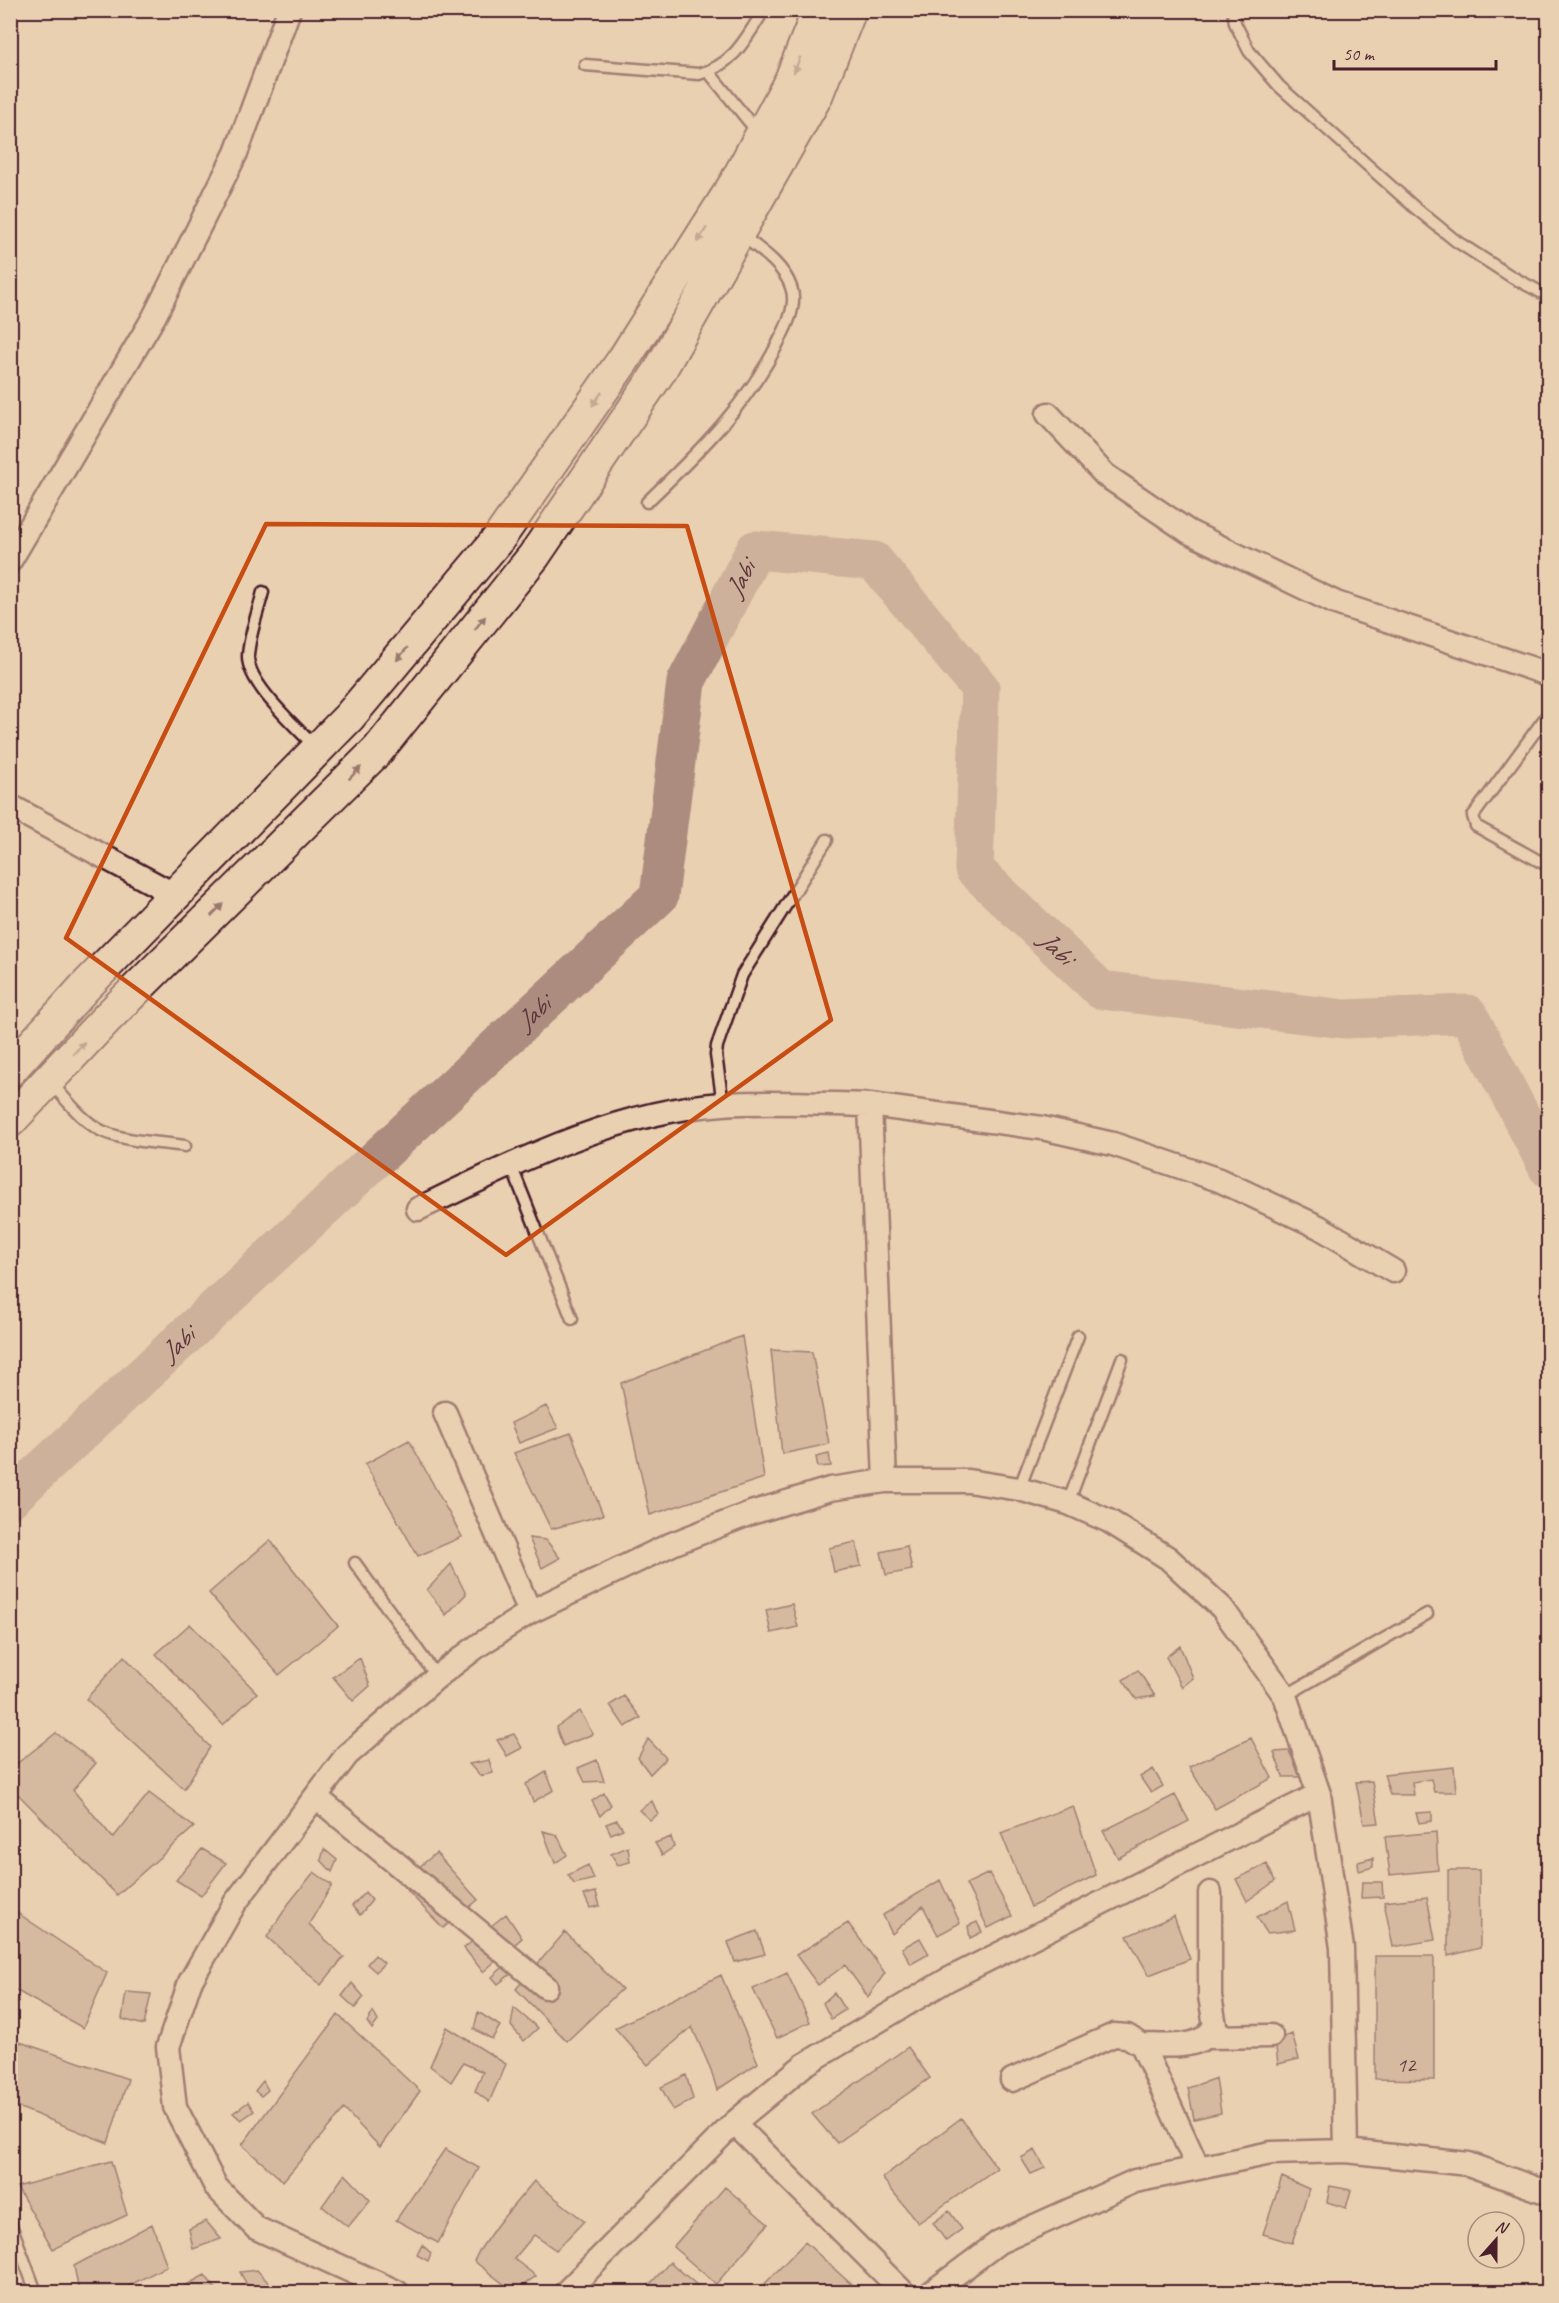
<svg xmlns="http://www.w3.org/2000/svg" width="1559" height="2303" viewBox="0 0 1559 2303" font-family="Caveat,sans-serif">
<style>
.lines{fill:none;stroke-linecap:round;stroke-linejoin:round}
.river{stroke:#ac8c7e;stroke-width:39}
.building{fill:#bc9f8c;stroke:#4a1f2b;stroke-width:1.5}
.lane-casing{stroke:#4a1f2b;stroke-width:15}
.street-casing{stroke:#4a1f2b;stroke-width:27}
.secondary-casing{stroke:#4a1f2b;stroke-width:36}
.lane{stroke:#e9d0b1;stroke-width:10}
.street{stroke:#e9d0b1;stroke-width:22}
.secondary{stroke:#e9d0b1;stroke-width:32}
.oneway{fill:#9a786e}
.marked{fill:none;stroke:#c84d12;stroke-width:4.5;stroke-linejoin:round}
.labels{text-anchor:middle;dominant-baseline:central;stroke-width:4.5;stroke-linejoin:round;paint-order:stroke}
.number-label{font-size:21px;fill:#663f43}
.water-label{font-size:26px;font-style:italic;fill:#5e353c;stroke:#e9d0b1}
</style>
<rect width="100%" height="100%" fill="#e9d0b1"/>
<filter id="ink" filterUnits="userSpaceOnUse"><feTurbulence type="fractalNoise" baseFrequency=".0167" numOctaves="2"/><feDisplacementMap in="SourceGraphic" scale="12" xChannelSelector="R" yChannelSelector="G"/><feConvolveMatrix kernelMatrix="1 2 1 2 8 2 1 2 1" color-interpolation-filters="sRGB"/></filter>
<g filter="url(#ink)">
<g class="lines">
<!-- river -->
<path class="river" id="s1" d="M10,1499L659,896L686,682L755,550L874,561L980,688L974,869L1101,990L1345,1019L1468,1014L1548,1168"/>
</g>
<!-- building -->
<path class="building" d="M742,1336L764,1478L650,1515L621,1383Z
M771,1350L812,1352L829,1444L782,1454Z
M546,1406L558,1428L519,1443L511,1423Z
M571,1433L603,1515L551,1529L514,1453Z
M409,1440L462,1537L418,1556L365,1464Z
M829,1454L831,1466L818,1467L816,1457Z
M529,1538L546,1540L560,1558L542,1568Z
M270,1540L338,1626L279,1675L209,1593Z
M856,1542L861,1566L834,1572L829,1548Z
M907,1546L912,1570L886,1575L881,1552Z
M451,1564L466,1594L446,1615L427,1590Z
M792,1604L798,1627L771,1633L766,1610Z
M190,1624L257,1693L223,1725L156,1654Z
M1180,1646L1193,1678L1182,1687L1166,1657Z
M124,1656L210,1747L184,1789L86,1699Z
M360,1658L370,1686L353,1701L333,1677Z
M1138,1670L1155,1696L1136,1699L1123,1680Z
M624,1696L641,1718L625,1727L610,1705Z
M580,1711L593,1734L563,1746L556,1727Z
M56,1733L96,1763L73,1790L113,1838L149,1793L194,1827L117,1895L10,1786V1769Z
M514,1734L522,1748L507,1756L497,1740Z
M1251,1738L1272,1778L1215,1809L1189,1767Z
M648,1739L666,1758L650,1774L638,1758Z
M1289,1751L1301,1777H1283L1274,1752Z
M489,1760L493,1773L480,1776L469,1764Z
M597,1760L604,1781L585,1782L578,1768Z
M1454,1767L1456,1792H1434L1431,1779L1412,1782L1414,1795H1390L1384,1774Z
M1153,1769L1163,1786L1151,1793L1140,1777Z
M546,1772L554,1790L533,1802L526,1784Z
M1372,1781L1379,1823L1364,1824L1356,1782Z
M604,1793L611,1805L600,1816L592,1801Z
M1175,1795L1189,1821L1118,1858L1103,1831Z
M652,1801L658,1814L650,1820L639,1810Z
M1073,1806L1096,1875L1031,1907L1001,1833Z
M1432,1812V1821L1419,1823L1416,1813Z
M617,1820L623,1829L611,1834L606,1824Z
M543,1831L557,1835L567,1855L555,1863Z
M1436,1832L1438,1870L1390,1875L1385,1837Z
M671,1837L674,1847L662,1855L655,1843Z
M628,1847L630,1862L618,1865L611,1854Z
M202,1849L226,1863L201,1896L176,1880Z
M324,1849L337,1860L332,1872L321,1860Z
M436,1853L478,1900L443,1928L400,1883Z
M1373,1858V1867L1359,1871L1358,1862Z
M1267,1864L1275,1881L1247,1901L1236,1879Z
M588,1865L594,1879L574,1884L568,1875Z
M1448,1870H1479L1480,1948L1448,1956Z
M314,1872L332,1885L309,1924L344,1957L321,1985L267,1937L289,1903Z
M989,1873L1012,1916L988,1928L966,1884Z
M940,1880L960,1923L938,1935L923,1906L892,1934L883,1915Z
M1362,1882H1382L1383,1897L1361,1898Z
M365,1892L372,1900L360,1915L352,1906Z
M596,1892L600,1906L590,1908L584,1895Z
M1427,1897L1435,1940L1393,1947L1384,1902Z
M1288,1901L1295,1930L1267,1933L1257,1917Z
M10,1908L107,1973L83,2028L10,1987Z
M506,1914L522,1938L483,1972L464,1948Z
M1174,1916L1190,1959L1149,1975L1127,1936Z
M977,1922L982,1932L970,1938L968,1926Z
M848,1923L885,1973L868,1997L845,1965L818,1985L796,1955Z
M757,1931L765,1954L735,1962L728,1942Z
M565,1932L622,1989L567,2041L516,1989Z
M920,1938L929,1954L911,1964L902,1948Z
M375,1955L384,1963L376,1972L367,1964Z
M1375,1956H1434V2080L1375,2079Z
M512,1959L520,1967L498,1984L492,1977Z
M787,1973L810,2022L777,2038L753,1989Z
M721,1975L758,2063L717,2090L711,2070L692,2027L648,2065L615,2028Z
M352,1983L364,1997L355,2008L342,1996Z
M126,1992L151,1994L144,2025L122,2019Z
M834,1993L845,2010L831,2019L823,2003Z
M514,2008L538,2028L524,2041L511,2026Z
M373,2012L378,2021L372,2029L367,2022Z
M478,2012L500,2026L492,2039L474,2029Z
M338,2015L420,2091L380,2147L344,2109L283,2181L242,2145Z
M447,2027L506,2064L489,2102L475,2091L483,2072L463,2063L451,2082L430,2066Z
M1292,2034L1299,2059L1278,2064L1275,2040Z
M20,2042L128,2079L108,2143L10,2104V2055Z
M908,2047L930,2078L837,2143L812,2114Z
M686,2075L693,2099L673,2110L661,2087Z
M1216,2078L1221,2113L1194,2119L1188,2088Z
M263,2081L268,2090L261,2096L255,2091Z
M248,2102L254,2111L241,2120L233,2113Z
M961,2118L997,2168L918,2223L882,2178Z
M445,2149L479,2168L438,2243L396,2220Z
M1035,2150L1045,2168L1031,2174L1021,2158Z
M111,2161L127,2215L53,2249L17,2187Z
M345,2174L370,2200L348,2227L322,2206Z
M1282,2177L1309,2189L1292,2243L1263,2234Z
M534,2181L584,2221L556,2250L534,2235L514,2259L536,2276L514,2292L474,2261L479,2251L497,2225Z
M1330,2186L1351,2190L1346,2208L1327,2202Z
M725,2187L768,2224L716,2284L673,2247Z
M949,2211L962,2229L946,2241L933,2223Z
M206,2221L221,2239L193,2249L189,2229Z
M152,2224L167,2266L117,2292H79L74,2266Z
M805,2242L853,2286L847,2292H757Z
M422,2245L431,2253L428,2261L417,2255Z
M670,2262L705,2292H643Z
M257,2270L276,2291L251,2292L240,2272Z
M205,2275L218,2292H173Z"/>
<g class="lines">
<defs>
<path id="lane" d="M1233,10L1235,23L1249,51L1279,86L1413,206L1456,241L1512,277L1548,296
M585,65L699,74C734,65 746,38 764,10
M708,71L759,134
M647,502C699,452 751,401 782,335C789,321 797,303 791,287C783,264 759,249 741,235
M263,592C258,612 249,636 248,656C247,684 297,727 316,748
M1548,714L1473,816L1476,826L1548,866
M51,1083C66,1099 82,1121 102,1131C127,1142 158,1142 185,1146
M723,1104L716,1055L717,1046L742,975L827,840
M511,1165L572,1319
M1019,1489L1078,1336
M1068,1503L1122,1359
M355,1563L437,1677
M1285,1696L1427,1614
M10,2222L36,2292"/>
<path id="street" d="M1048,414L1105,475L1189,532L1336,603L1548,674
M10,561L154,317L236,153L289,10
M10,806L175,895
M870,1105L1042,1128L1113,1144L1219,1180L1319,1227L1393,1271
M418,1209C514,1163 615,1111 723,1104C772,1101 821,1104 870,1105L885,1481
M445,1413L530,1612
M316,1797L546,1987
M1207,2037L1271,2036
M1142,2045C1161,2045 1188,2049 1206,2037C1209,2035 1212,2029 1215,2026L1210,1996V1893
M1012,2080L1114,2035L1127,2036L1142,2045L1198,2168
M734,2123L903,2292
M397,2292L256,2228L216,2187L175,2107L168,2047L190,1982L235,1903L347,1755L437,1677L479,1645L530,1612L672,1544L751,1513L830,1489L885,1481H968L1019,1489L1068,1503L1109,1521L1168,1558L1222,1608L1285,1696L1319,1794L1342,1948L1346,2151
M566,2292L734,2123L804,2065L947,1980L1319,1794
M932,2292L999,2242L1135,2181L1271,2153L1346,2151L1468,2164L1548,2193"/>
<path id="secondary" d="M10,1070L83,989L349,717L499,538L624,359L735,184L791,80L819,10
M10,1121L107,1018L378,750L534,556L659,372L816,96L850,10"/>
</defs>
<!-- lane casing -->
<use href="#lane" class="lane-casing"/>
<!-- street casing -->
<use href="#street" class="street-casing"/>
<!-- secondary casing -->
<use href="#secondary" class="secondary-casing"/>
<!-- lane -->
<use href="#lane" class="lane"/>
<!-- street -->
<use href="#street" class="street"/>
<!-- secondary -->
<use href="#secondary" class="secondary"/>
</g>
<!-- one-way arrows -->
<defs><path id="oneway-solid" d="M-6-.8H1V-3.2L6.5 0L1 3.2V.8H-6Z" transform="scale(1.5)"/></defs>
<g class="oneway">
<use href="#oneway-solid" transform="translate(797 65) rotate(112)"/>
<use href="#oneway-solid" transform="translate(702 235) rotate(122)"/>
<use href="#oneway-solid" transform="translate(597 399) rotate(125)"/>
<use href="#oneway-solid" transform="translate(480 623) rotate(-51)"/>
<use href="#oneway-solid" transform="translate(402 654) rotate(130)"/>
<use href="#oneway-solid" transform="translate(355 773) rotate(-45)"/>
<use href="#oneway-solid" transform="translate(217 910) rotate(-45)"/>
<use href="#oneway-solid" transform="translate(79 1048) rotate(-47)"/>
</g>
</g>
<!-- marked area -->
<path d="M0 0H1559V2303H0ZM266,524L687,526L831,1020L506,1255L66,938Z" fill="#e9d0b1" fill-opacity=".55" fill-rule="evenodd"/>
<path class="marked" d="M266,524L687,526L831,1020L506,1255L66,938Z"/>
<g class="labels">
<!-- number labels -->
<g class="number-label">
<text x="1406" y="2065">12</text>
</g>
<!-- water labels -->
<g class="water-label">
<text stroke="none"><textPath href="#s1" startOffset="1218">Jabi</textPath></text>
<text stroke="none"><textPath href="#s1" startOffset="1830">Jabi</textPath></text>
<text stroke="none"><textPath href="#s1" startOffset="714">Jabi</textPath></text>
<text stroke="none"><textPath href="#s1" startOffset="228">Jabi</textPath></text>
</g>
</g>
<!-- margin -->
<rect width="1559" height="2303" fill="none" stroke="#e9d0b1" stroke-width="36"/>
<rect x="18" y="18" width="1523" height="2267" fill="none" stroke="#4a1f2b" stroke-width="2" filter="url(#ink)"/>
<!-- north arrow -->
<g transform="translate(1496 2240) rotate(21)"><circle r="28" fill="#e9d0b1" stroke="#a9897b" stroke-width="1.5"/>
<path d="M0-4.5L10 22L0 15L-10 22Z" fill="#4a1f2b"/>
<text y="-9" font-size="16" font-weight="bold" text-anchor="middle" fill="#4a1f2b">N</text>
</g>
<!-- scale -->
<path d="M1334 60v9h162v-9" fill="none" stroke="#4a1f2b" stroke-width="3"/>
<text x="1343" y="60" font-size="18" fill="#4a1f2b" stroke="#e9d0b1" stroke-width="4.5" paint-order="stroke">50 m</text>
</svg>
